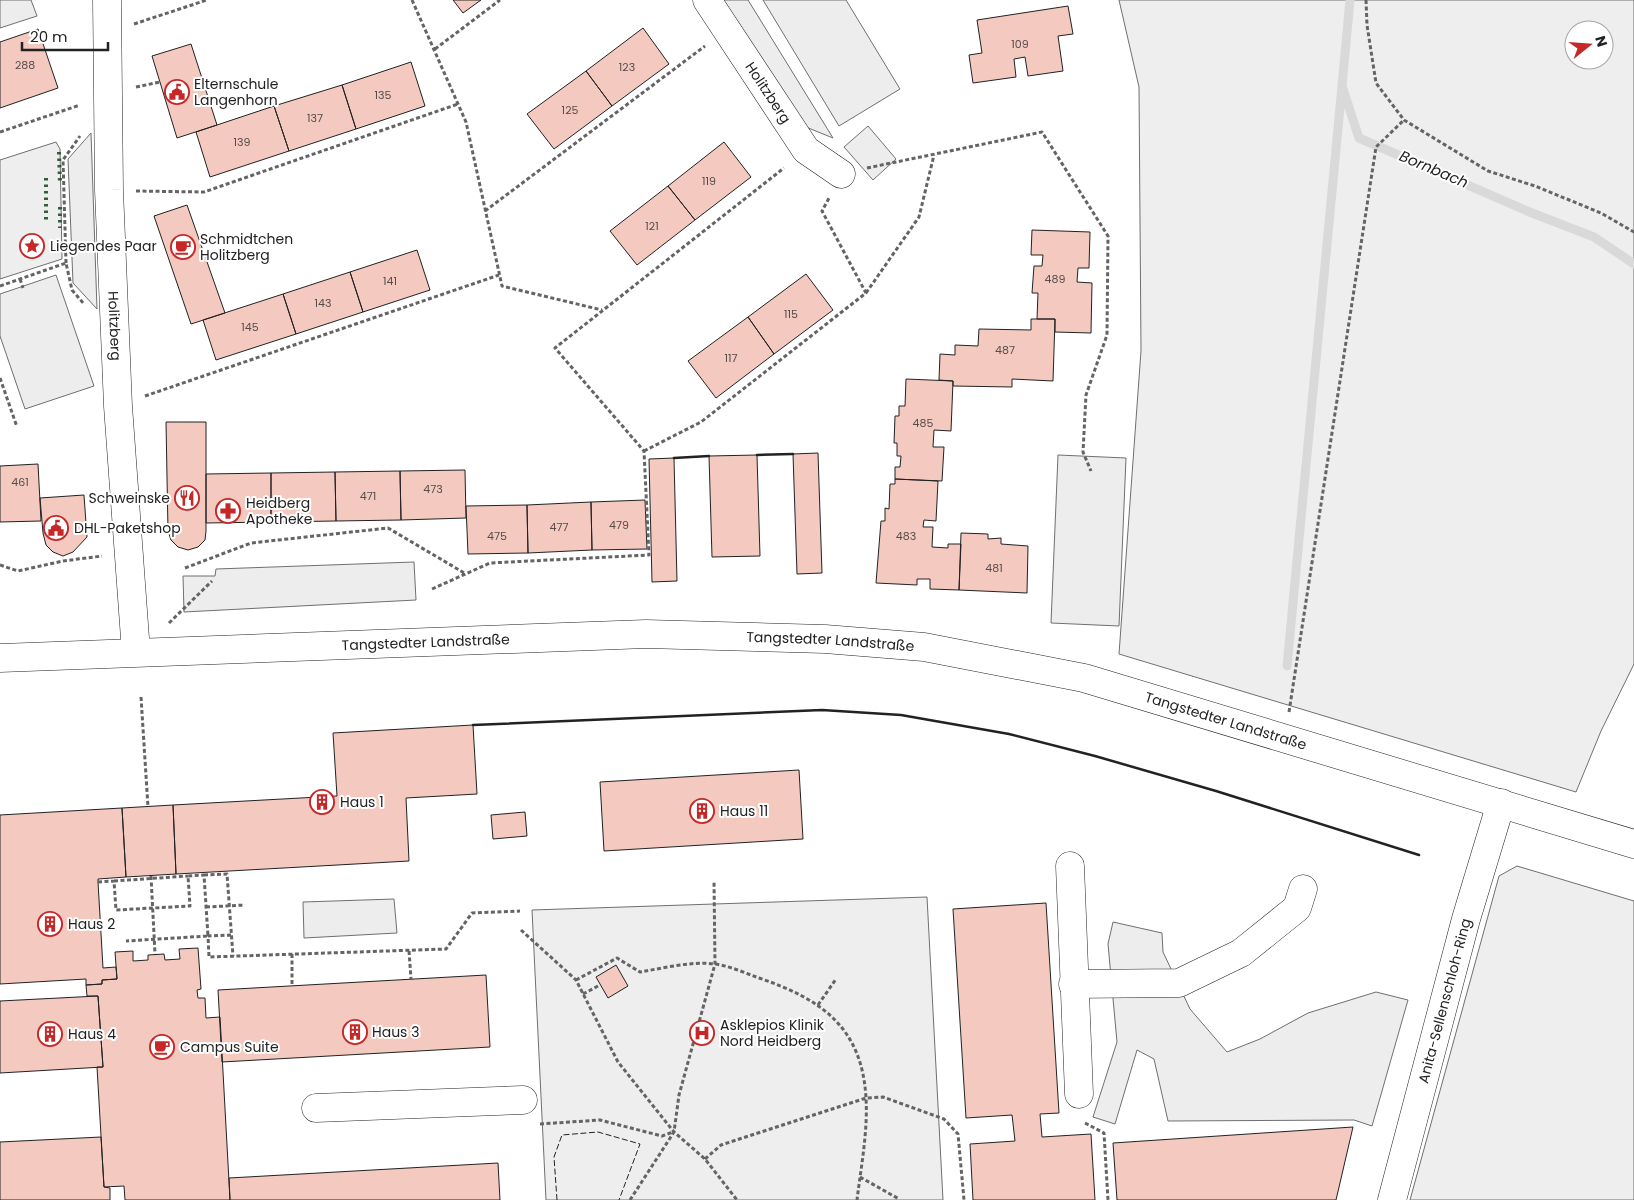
<svg xmlns="http://www.w3.org/2000/svg" width="1634" height="1200" viewBox="0 0 1634 1200" font-family="Poppins,sans-serif">
<style>
.green{fill:#eee;stroke:#6f6f6f;fill-rule:evenodd}
.parking{fill:#ededed;stroke:#6f6f6f}
.lines{fill:none;stroke-linecap:round;stroke-linejoin:round}
.stream{stroke:#d9d9d9;stroke-width:9}
.building{fill:#f3c9c0;stroke:#222}
.minor-casing{stroke:#222;stroke-width:29}
.path{stroke:#646464;stroke-width:3;stroke-dasharray:4 2.5;stroke-linecap:butt}
.minor{stroke:#fff;stroke-width:28}
.hedge{stroke:#2f5e38;stroke-width:4;stroke-dasharray:2.5 4;stroke-linecap:butt}
.fence{stroke:#222;stroke-width:1;stroke-dasharray:6 2.5;stroke-linecap:butt}
.wall{stroke:#222;stroke-width:2.5}
.labels{text-anchor:middle;dominant-baseline:central;stroke-width:4;stroke-linejoin:round;paint-order:stroke}
.number-label{font-size:11px;fill:#564c4a}
.poi-label{font-size:14px;fill:#222;stroke:#fff;text-anchor:start}
.street-label{font-size:14px;fill:#222;stroke:#fff}
.water-label{font-size:15px;font-style:italic;fill:#222;stroke:#fff}
</style>
<rect width="100%" height="100%" fill="#fff"/>
<!-- green -->
<path class="green" d="M1119,0H1634V664L1601,731L1576,792L1119,654L1141,351L1139,87ZM1574,30H1604V60H1574Z
M56,142L60,149L62,259L0,279V160Z
M1517,866L1634,901V1200H1410L1499,876Z
M927,897L943,1200H546L532,910Z"/>
<!-- parking -->
<path class="parking" d="M0,0H31L37,16L0,28Z
M720,0H748L833,138L796,123Z
M763,0H846L900,89L839,126Z
M868,126L896,159L873,180L844,147Z
M91,133L97,309L73,283L68,159Z
M56,275L94,386L25,409L0,336V294Z
M1058,455L1126,458L1119,626L1051,623Z
M414,562L416,600L184,612L183,576H215L216,569Z
M394,899L397,933L304,938L303,902Z
M1113,922L1162,933L1163,952L1190,1009L1227,1052L1260,1039L1308,1013L1376,992L1408,1000L1372,1126L1354,1120L1168,1121L1154,1059L1137,1050L1115,1124L1093,1117L1117,1042L1108,944Z"/>
<g class="lines">
<!-- stream -->
<path class="stream" d="M1350,0L1342,86L1359,138L1532,213L1594,237L1634,264
M1287,666L1342,86"/>
</g>
<!-- building -->
<path class="building" d="M453,0H481L463,13Z
M1068,6L1073,34L1058,36L1063,71L1028,76L1025,57L1014,59L1016,77L973,83L969,55L982,53L977,20Z
M643,28L669,64L612,106L586,71Z
M38,29L58,88L0,108V42Z
M191,44L217,125L177,138L152,56Z
M411,62L425,106L356,129L342,85Z
M586,71L612,106L554,149L527,114Z
M342,85L356,129L289,151L274,106Z
M274,106L289,151L210,177L196,132Z
M724,142L751,177L695,220L668,186Z
M668,186L695,220L637,265L610,231Z
M187,205L225,313L191,324L154,216Z
M1032,230L1090,232L1089,268H1078L1077,282L1092,283L1091,333L1055,332V319H1037L1038,293H1032L1034,266H1042L1043,255H1031Z
M417,250L430,290L363,312L350,272Z
M350,272L363,312L296,334L283,294Z
M806,274L833,310L774,354L748,317Z
M283,294L296,334L216,360L203,320Z
M748,317L774,354L716,398L688,361Z
M1031,319H1055L1053,381L1012,379V387L953,386V381L939,380L940,354L955,355V345L978,346L979,329L1031,330Z
M906,379L953,381L951,431L934,430L933,447H944L942,481L895,479V467H900L901,456H897V443H894L895,416H899V406H905Z
M166,422H206V531L205,540L198,547L188,550L178,547L171,540L168,531Z
M818,453L822,573L797,574L793,454Z
M757,455L760,556L712,557L709,456Z
M674,458L677,581L652,582L649,459Z
M38,464L41,521L0,522V466Z
M465,470L466,518L401,520L400,471Z
M400,471L401,520L336,521L335,472Z
M335,472L336,521L271,522V473Z
M271,473V522L206,523V474Z
M895,479L938,481L936,521L924,520L923,527H933L932,547L948,548V544H961L959,590L930,589V579H917V585L876,583L881,521H885V508L889,509L890,484H895Z
M84,495L87,537L73,552L63,556L53,552L46,545L43,533L40,498Z
M645,500L647,549L592,550L591,502Z
M591,502L592,550L528,553L527,505Z
M527,505L528,553L468,554L466,506Z
M961,533L988,534V539L1001,538V544L1028,546L1027,593L959,590Z
M473,725L477,794L406,798L409,861L176,874L173,805L337,796L333,733Z
M799,770L803,839L604,851L600,782Z
M173,805L176,874L126,877L122,808Z
M122,808L126,877L98,879V882L103,968L116,967L117,979L102,980V984L86,985V979L0,984V815Z
M525,812L527,836L493,839L491,815Z
M1046,903L1059,1113L1040,1114L1042,1137L1091,1134L1095,1200H973L970,1144L1015,1141L1012,1115L966,1118L953,909Z
M198,948L201,989L197,990L198,998H205L206,1018L220,1017L230,1200H125L124,1186L104,1187L97,1067H103L98,996H87L86,985L102,984V980L117,979L115,952L133,951V961L148,960V955L164,954L165,960L180,959L179,949Z
M616,965L628,986L608,998L596,977Z
M486,975L490,1047L222,1062L218,990Z
M98,996L103,1067L0,1073V1001Z
M1353,1127L1336,1200H1117L1113,1143Z
M101,1137L104,1187L110,1188V1200H0V1142Z
M498,1163L500,1200H230L229,1178Z"/>
<g class="lines">
<defs>
<g id="minor">
<path id="s1" d="M107,0L109,190L118,406L136,652"/>
<path id="s2" d="M707,0L806,150L841,174"/>
<path id="s3" d="M0,658L646,634L825,639L924,647L1084,678L1634,844"/>
<path d="M1070,866L1079,1094"/>
<path d="M1073,984L1179,983L1241,953L1297,908L1303,889"/>
<path d="M316,1108L523,1100"/>
<path id="s4" d="M1392,1200L1466,919L1501,803"/>
</g>
</defs>
<!-- minor casing -->
<use href="#minor" class="minor-casing"/>
<!-- path -->
<path class="path" d="M412,0L466,122L502,286L602,310
M1366,0L1367,25L1376,83L1404,120L1488,171L1535,186L1601,213L1634,232
M134,24L207,0
M435,49L500,0
M136,87L160,82
M0,132L80,105
M867,168L1042,132L1108,236L1107,335L1086,395L1083,452L1091,471
M136,191L204,192L458,104
M485,211L705,46
M66,263L63,160L80,136
M20,279L23,288
M0,286L66,263L72,290L84,304
M866,293L919,217L934,155
M0,378L17,427
M145,396L499,275
M644,451L701,422L866,293L822,211L829,198
M0,565L18,571L63,561L102,556
M185,568L251,543L388,528L466,574
M432,589L490,563L649,555L644,451L555,348L784,168
M169,623L212,581
M141,697L148,807
M1289,712L1376,147L1404,120
M204,875L227,874L233,956
M151,876L155,954
M114,881L188,876
M98,882L114,881L116,910L190,906L188,876L204,875L208,936L126,941
M206,907L245,905
M521,930L576,980L618,1062L674,1132L705,1159L737,1200
M231,935L208,936L209,957L446,949L472,913L520,911
M409,951L411,979
M292,954V986
M576,980L617,958L640,972C664,968 691,961 715,964C730,966 745,973 759,978C821,999 862,1027 866,1098C868,1131 861,1167 857,1200
M583,994L600,985
M818,1005L836,979
M1085,1123L1104,1133L1108,1200
M540,1124L600,1120L662,1136L673,1132
M705,1159L721,1145L866,1098L883,1097L944,1119L958,1134L964,1200
M860,1177L899,1199
M630,1200L674,1132L679,1095L715,964L714,881"/>
<!-- minor -->
<use href="#minor" class="minor"/>
<!-- hedge -->
<path class="hedge" d="M59,152L60,184
M46,178V220
M60,207V228"/>
<!-- fence -->
<path class="fence" d="M557,1200L554,1157L562,1135L598,1132L640,1144L619,1200"/>
<!-- wall -->
<path class="wall" d="M757,455L793,454
M674,458L709,456
M473,725L822,710L901,715L1009,734L1095,756L1216,791L1419,855"/>
</g>
<!-- icons -->
<defs>
<symbol id="civic-ring" viewBox="-11 -11 22 22"><circle r="9.5" fill="#fff" stroke="#c62828" stroke-width="1.5"/><path d="M-.6-6.5H3V-4.5H.6V-3L4-1V1h2V6H-6V1h2V-1L-.6-3ZM-1.2 2.5V6h2.4V2.5Z" fill="#c62828"/></symbol>
<symbol id="sight-ring" viewBox="-11 -11 22 22"><circle r="9.5" fill="#fff" stroke="#c62828" stroke-width="1.5"/><path d="M0-6L1.8-2.2L6-1.7L2.9 1.2L3.7 5.4L0 3.3L-3.7 5.4L-2.9 1.2L-6-1.7L-1.8-2.2Z" fill="#c62828"/></symbol>
<symbol id="cafe-ring" viewBox="-11 -11 22 22"><circle r="9.5" fill="#fff" stroke="#c62828" stroke-width="1.5"/><path d="M-5.5-4.5H6V0H3Q3 3.5 0 3.5H-2.5Q-5.5 3.5-5.5 0ZM3-3.2v2h1.7v-2ZM-6 4.5H4V6H-6Z" fill="#c62828"/></symbol>
<symbol id="restaurant-ring" viewBox="-11 -11 22 22"><circle r="9.5" fill="#fff" stroke="#c62828" stroke-width="1.5"/><path d="M-5-6h1v4h1v-4h1v4h1v-4h1v5L-1.5 .5V6h-2V.5L-5-1ZM5-6V6H3V1.5H1.5Q1.5-4 5-6Z" fill="#c62828"/></symbol>
<symbol id="pharmacy-ring" viewBox="-11 -11 22 22"><circle r="9.5" fill="#fff" stroke="#c62828" stroke-width="1.5"/><path d="M-2-6h4v4h4v4h-4v4h-4v-4h-4v-4h4Z" fill="#c62828"/></symbol>
<symbol id="building-ring" viewBox="-11 -11 22 22"><circle r="9.5" fill="#fff" stroke="#c62828" stroke-width="1.5"/><path d="M-4-6H4V6H1V3H-1V6H-4ZM-2.5-4.3h1.7v1.8h-1.7ZM.8-4.3h1.7v1.8H.8ZM-2.5-1h1.7V.8h-1.7ZM.8-1h1.7V.8H.8Z" fill="#c62828"/></symbol>
<symbol id="hospital-ring" viewBox="-11 -11 22 22"><circle r="9.5" fill="#fff" stroke="#c62828" stroke-width="1.5"/><path d="M-5-5h3v3.5h4V-5h3V5h-3V1.5h-4V5h-3Z" fill="#c62828"/></symbol>
</defs>
<g fill-rule="evenodd">
<use href="#civic-ring" x="163" y="78" width="28" height="28"/>
<use href="#sight-ring" x="18" y="232" width="28" height="28"/>
<use href="#cafe-ring" x="169" y="233" width="28" height="28"/>
<use href="#restaurant-ring" x="173" y="484" width="28" height="28"/>
<use href="#pharmacy-ring" x="214" y="497" width="28" height="28"/>
<use href="#civic-ring" x="42" y="514" width="28" height="28"/>
<use href="#building-ring" x="308" y="788" width="28" height="28"/>
<use href="#building-ring" x="688" y="797" width="28" height="28"/>
<use href="#building-ring" x="36" y="910" width="28" height="28"/>
<use href="#building-ring" x="341" y="1018" width="28" height="28"/>
<use href="#hospital-ring" x="688" y="1019" width="28" height="28"/>
<use href="#building-ring" x="36" y="1020" width="28" height="28"/>
<use href="#cafe-ring" x="148" y="1033" width="28" height="28"/>
</g>
<g class="labels">
<!-- number labels -->
<g class="number-label">
<text x="1020" y="44">109</text>
<text x="25" y="65">288</text>
<text x="627" y="67">123</text>
<text x="383" y="95">135</text>
<text x="570" y="110">125</text>
<text x="315" y="118">137</text>
<text x="242" y="142">139</text>
<text x="709" y="181">119</text>
<text x="652" y="226">121</text>
<text x="1055" y="279">489</text>
<text x="390" y="281">141</text>
<text x="323" y="303">143</text>
<text x="791" y="314">115</text>
<text x="250" y="327">145</text>
<text x="1005" y="350">487</text>
<text x="731" y="358">117</text>
<text x="923" y="423">485</text>
<text x="20" y="482">461</text>
<text x="433" y="489">473</text>
<text x="368" y="496">471</text>
<text x="619" y="525">479</text>
<text x="559" y="527">477</text>
<text x="497" y="536">475</text>
<text x="906" y="536">483</text>
<text x="994" y="568">481</text>
</g>
<!-- poi labels -->
<g class="poi-label">
<text x="194" y="84">Elternschule<tspan x="194" dy="16">Langenhorn</tspan></text>
<text x="200" y="239">Schmidtchen<tspan x="200" dy="16">Holitzberg</tspan></text>
<text x="50" y="246">Liegendes Paar</text>
<text x="170" y="498" text-anchor="end">Schweinske</text>
<text x="246" y="503">Heidberg<tspan x="246" dy="16">Apotheke</tspan></text>
<text x="74" y="528">DHL-Paketshop</text>
<text x="340" y="802">Haus 1</text>
<text x="720" y="811">Haus 11</text>
<text x="68" y="924">Haus 2</text>
<text x="720" y="1025">Asklepios Klinik<tspan x="720" dy="16">Nord Heidberg</tspan></text>
<text x="372" y="1032">Haus 3</text>
<text x="68" y="1034">Haus 4</text>
<text x="180" y="1047">Campus Suite</text>
</g>
<!-- street labels -->
<g class="street-label">
<text stroke="none"><textPath href="#s2" startOffset="111">Holitzberg</textPath></text>
<text stroke="none"><textPath href="#s1" startOffset="326">Holitzberg</textPath></text>
<text stroke="none"><textPath href="#s3" startOffset="426">Tangstedter Landstraße</textPath></text>
<text stroke="none"><textPath href="#s3" startOffset="831">Tangstedter Landstraße</textPath></text>
<text stroke="none"><textPath href="#s3" startOffset="1236">Tangstedter Landstraße</textPath></text>
<text stroke="none"><textPath href="#s4" startOffset="206">Anita-Sellenschloh-Ring</textPath></text>
</g>
<!-- water labels -->
<g class="water-label">
<text transform="translate(1434 169) rotate(23)">Bornbach</text>
</g>
</g>
<!-- north arrow -->
<g transform="translate(1589 45) rotate(73)"><circle r="24" fill="#ffffff" stroke="#a7a7a7"/>
<path d="M0-4L9 19L0 12L-9 19Z" fill="#c62828"/>
<text y="-8" font-size="14" font-weight="bold" text-anchor="middle" fill="#222222">N</text>
</g>
<!-- scale -->
<path d="M22 42v8h86v-8" fill="none" stroke="#222222" stroke-width="2.5"/>
<text x="30" y="42" font-size="15" fill="#222222" stroke="#ffffff" stroke-width="4" paint-order="stroke">20 m</text>
</svg>
